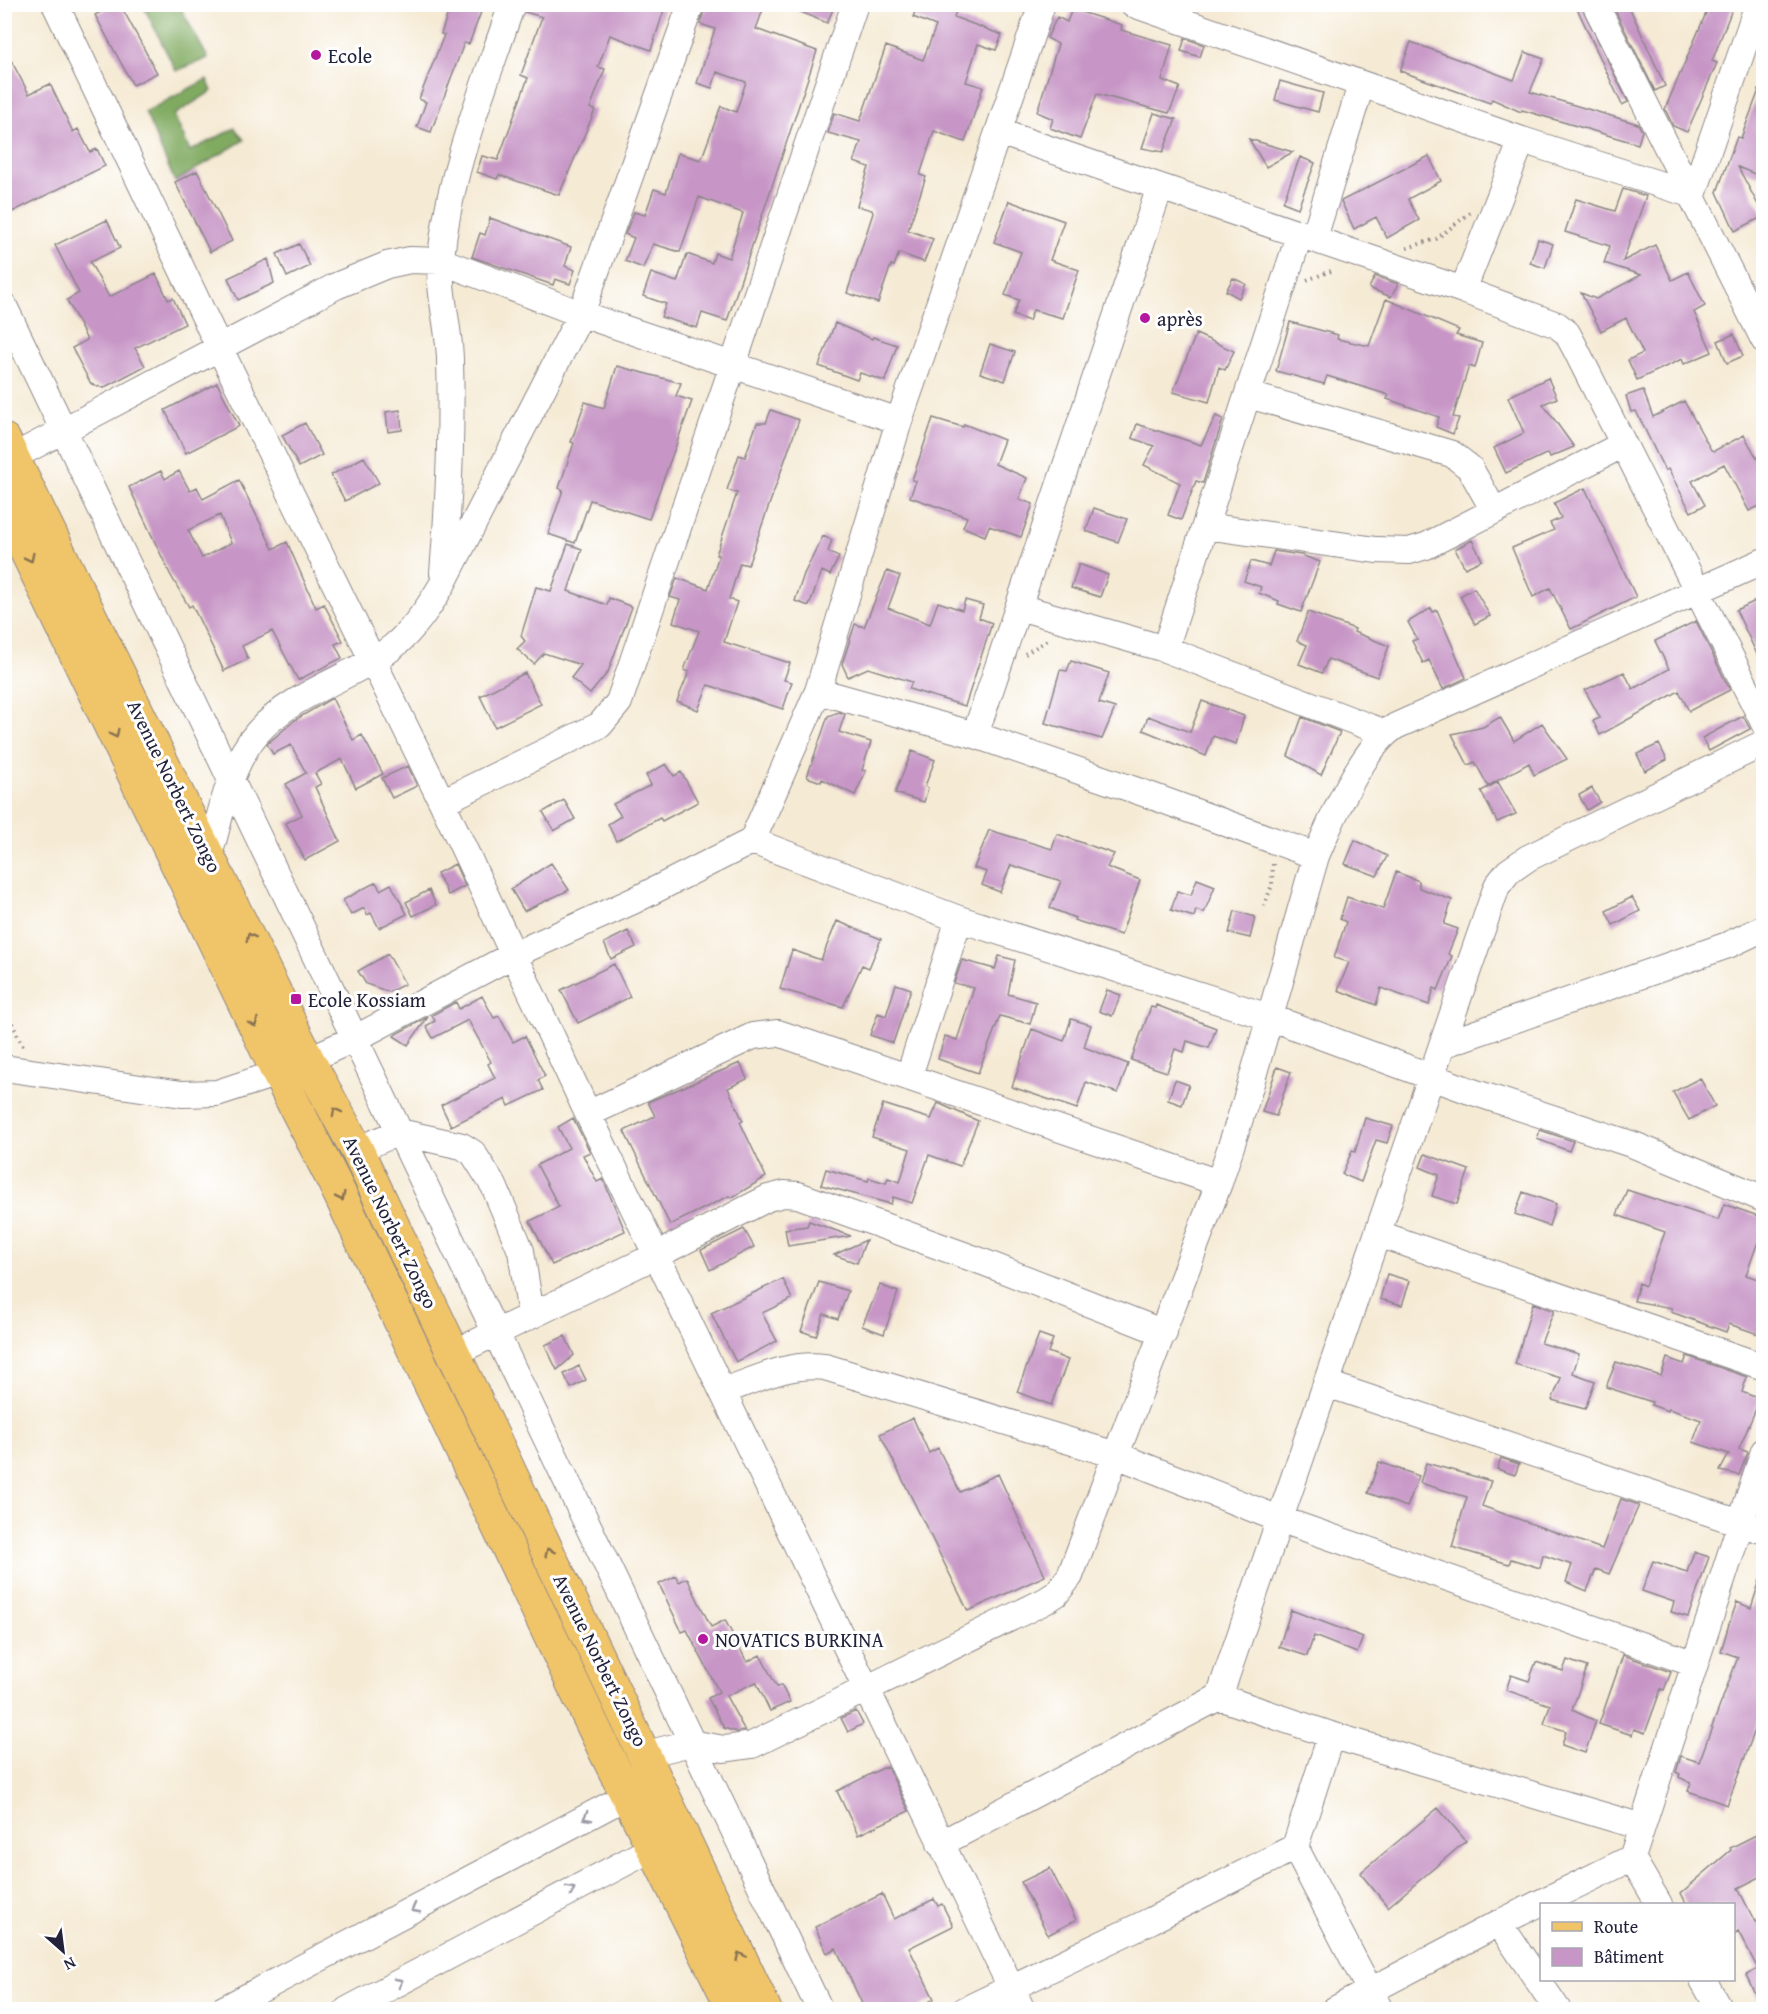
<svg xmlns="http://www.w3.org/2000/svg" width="1768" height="2014" viewBox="0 0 1768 2014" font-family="'Gentium Book Plus',serif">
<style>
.forest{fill:#80aa61;stroke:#51664e;stroke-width:1.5}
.building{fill:#c796c6;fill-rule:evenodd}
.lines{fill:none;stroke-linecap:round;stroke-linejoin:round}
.minor-casing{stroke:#8c8688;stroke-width:28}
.major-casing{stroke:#8c8688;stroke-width:35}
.path{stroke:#8c8688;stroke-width:4;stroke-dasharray:1.5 4.5;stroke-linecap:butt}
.minor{stroke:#fff;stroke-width:26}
.major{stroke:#f0c469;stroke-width:33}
.oneway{stroke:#897352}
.oneway2{stroke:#9c9ca7}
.poi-dot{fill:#b5179e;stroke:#fff;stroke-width:2}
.labels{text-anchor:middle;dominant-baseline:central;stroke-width:6;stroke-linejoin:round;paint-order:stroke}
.poi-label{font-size:20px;fill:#22223b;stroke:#fff;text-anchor:start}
.street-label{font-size:20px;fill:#22223b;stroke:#fff}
</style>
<rect width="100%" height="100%" fill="#fff"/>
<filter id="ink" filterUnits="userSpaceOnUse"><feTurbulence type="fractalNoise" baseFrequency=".0167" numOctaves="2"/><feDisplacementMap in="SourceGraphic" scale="12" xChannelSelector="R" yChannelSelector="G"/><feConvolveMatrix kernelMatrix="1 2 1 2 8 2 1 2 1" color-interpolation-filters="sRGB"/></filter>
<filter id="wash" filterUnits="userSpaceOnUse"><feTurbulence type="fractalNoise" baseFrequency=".008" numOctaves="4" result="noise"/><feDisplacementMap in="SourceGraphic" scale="24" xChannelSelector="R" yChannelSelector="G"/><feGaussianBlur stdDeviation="1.35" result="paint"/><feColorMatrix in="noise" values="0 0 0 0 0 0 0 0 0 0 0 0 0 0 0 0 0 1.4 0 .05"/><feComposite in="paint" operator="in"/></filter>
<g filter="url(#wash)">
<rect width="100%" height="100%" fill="#f5ead4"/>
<!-- forest -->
<path class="forest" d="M143,5H179L208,58L176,71Z
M207,79L212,91L174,115L190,151L235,128L244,140L175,182L145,112Z"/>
<g id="blocks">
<!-- building -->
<path class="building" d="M115,4H120L157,73L133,85L95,15Z
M451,4H484L469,44L464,43L431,132L417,127L426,102L419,99L444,35L441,34Z
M527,4H666L651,50L610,35L598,67L605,69L590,108L595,110L559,195L499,175L497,179L477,172L482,156L498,160L528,78L521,75L542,17L525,12Z
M706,4H765L756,29L817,51L727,321L702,313L697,328L661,317L666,304L643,296L651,273L677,282L687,254L712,263L715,253L729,258L743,213L699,197L680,252L653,244L643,268L625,261L634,238L625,234L634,212L645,215L654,189L666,193L678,153L701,160L721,106L736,112L746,82L717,72L712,88L697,83L715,29L700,24Z
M782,4H820L833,9L827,23Z
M918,4H958L954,17L1002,35L996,50L978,44L966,82L983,87L965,142L934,131L920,175L926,177L908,230L933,239L924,262L899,253L894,266L891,265L878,303L847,293L873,213L872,210L857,206L869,167L854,162L861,142L828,133L834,113L860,121L886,46L923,60L936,26L913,17Z
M1575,4H1580L1628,102L1622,105Z
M1612,4H1628L1665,86L1655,91Z
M1710,4H1734L1712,61L1717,63L1687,132L1673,126L1665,109Z
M1072,9L1122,25L1121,30L1172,45L1162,80L1180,87L1169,113L1097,94L1080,139L1050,128L1053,119L1037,112L1058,44L1047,38L1057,17L1067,22Z
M1185,38L1204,45L1200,57L1181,51Z
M1411,42L1514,80L1525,52L1544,59L1530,92L1638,124L1642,131L1638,144L1522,110L1521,112L1492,99L1490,103L1400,71Z
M4,47L29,94L50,84L73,132L78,129L90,152L97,149L105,166L4,216Z
M1280,81L1323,93L1318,112L1275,100Z
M1762,82L1764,178L1738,167L1764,216L1735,231L1717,192L1737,137L1741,138Z
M1154,113L1176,119L1163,152L1142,148Z
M1249,139L1293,152L1266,167Z
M1429,156L1441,181L1408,199L1419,220L1387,238L1376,217L1354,229L1341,201Z
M1300,157L1315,163L1298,208L1283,202Z
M197,171L232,241L210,252L175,182Z
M1623,189L1646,196L1623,261L1655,245L1672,280L1688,272L1705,306L1694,312L1712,352L1684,364L1682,359L1637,380L1628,360L1643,353L1626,318L1601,331L1581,293L1596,299L1641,275L1604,263L1610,246L1565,232L1576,199L1615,211Z
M1009,201L1064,221L1050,260L1079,270L1063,318L1033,310L1029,321L1013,315L1019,300L1005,295L1021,252L994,242Z
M490,218L571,247L565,266L575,270L570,284L555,279L553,285L472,257L480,233L485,235Z
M107,220L120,248L90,262L109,297L156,274L168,300L173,298L185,324L135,348L145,366L103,388L91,384L72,348L87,340L67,300L79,293L55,245Z
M1538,239L1553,244L1545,268L1530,263Z
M299,244L310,266L287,277L277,254Z
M268,259L274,283L238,300L228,278Z
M1375,276L1398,284L1391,297L1369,288Z
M1233,278L1246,284L1239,298L1226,291Z
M1386,299L1459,330L1456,335L1482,343L1475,368L1469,366L1453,417L1459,418L1453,434L1436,427L1439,417L1387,399L1389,395L1327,376L1324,384L1276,371L1290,322L1338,335L1337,339L1369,346Z
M835,323L872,339L873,337L897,345L885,381L860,373L857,380L819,366Z
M1196,334L1234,351L1225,370L1219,367L1209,402L1173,392Z
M1734,334L1743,356L1727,363L1718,341Z
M990,344L1015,352L1005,381L980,373Z
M617,366L681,383L676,396L692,401L649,519L590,500L575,543L548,534L563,490L559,488L574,443L571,442L585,402L604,408Z
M1548,378L1557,398L1543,404L1574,447L1550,457L1548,453L1506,473L1494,448L1524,433L1508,397Z
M217,383L239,426L186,453L165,410Z
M1643,390L1653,417L1684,401L1711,450L1714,451L1744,435L1764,471V504L1749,511L1724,464L1692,481L1705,505L1691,512L1668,469L1665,471L1636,411L1631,412L1626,396Z
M400,410L402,430L388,432L386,412Z
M771,410L799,420L748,565L740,563L729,599L737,602L724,642L790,663L784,680L792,682L783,709L708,685L698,710L677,701L689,672L684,670L699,631L673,622L680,600L670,597L677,578L708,589L719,555H716L737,493L727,490L739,455L745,457L757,423H766Z
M1216,416L1223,419L1203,483L1196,481L1181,520L1168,515L1180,483L1144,465L1154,446L1132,438L1137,424L1201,445Z
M933,418L963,427L964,424L1004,440L995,464L1027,478L1019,499L1033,504L1021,537L989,526L985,536L963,527L967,517L910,497L916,481L912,480Z
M305,423L322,455L299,467L282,435Z
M364,457L379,483L345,501L331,475Z
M161,471L165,479L179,471L190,491L197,487L203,499L239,480L273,549L287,542L316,608L324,604L343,641L335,644L342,658L298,680L272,631L242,646L248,659L224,671L192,605L189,607L170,574L129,487ZM220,515L231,543L202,558L188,530Z
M1585,488L1636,597L1571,629L1550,588L1533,597L1512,548L1554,530L1550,523L1561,518L1554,503Z
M1094,508L1127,519L1118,542L1086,531Z
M823,536L832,540L828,552L839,557L830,575L822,571L809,606L795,601L804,574Z
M1472,540L1482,560L1465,568L1455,549Z
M568,544L582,549L568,591L607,605L609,598L632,607L608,672L590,694L571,678L581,665L544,653L534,664L517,649L525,641L521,636L536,587L551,591Z
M1274,551L1301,555L1320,562L1301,612L1278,604L1279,601L1259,593L1261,587L1244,581L1251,561L1269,566Z
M1079,564L1108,575L1100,597L1071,588Z
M887,571L900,576L888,608L930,624L938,602L962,610L965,600L983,605L979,618L992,623L965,706L909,689L912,682L868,668L848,677L842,664L855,624L864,627Z
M1474,588L1490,616L1475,624L1460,596Z
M1764,597V669L1736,610Z
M1431,608L1433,612L1437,610L1466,678L1443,689L1429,660L1423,663L1412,641L1417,639L1408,622Z
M1308,612L1355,629L1354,632L1389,646L1377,677L1328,659L1322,673L1299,664L1307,645L1297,641Z
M1696,621L1730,690L1689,711L1679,691L1600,735L1593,721L1600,718L1585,690L1624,672L1633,689L1669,669L1655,641Z
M1071,661L1109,673L1099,703L1115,708L1102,739L1045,723L1060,670L1067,671Z
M525,673L541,704L495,727L480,696Z
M332,698L353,740L362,735L383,774L356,788L342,759L315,773L321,784L315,787L340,841L305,860L286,823L302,815L286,784L306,773L291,745L273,754L267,744L295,720Z
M1202,701L1244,716L1236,744L1213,736L1206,756L1143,730L1148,716L1190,732Z
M839,712L845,714L839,732L871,742L862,770L866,771L855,795L822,779L821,782L807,777L828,716Z
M1743,716L1750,729L1709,751L1702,738Z
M1302,717L1340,732L1321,775L1288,756Z
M1500,717L1514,741L1542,723L1567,759L1534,775L1529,763L1488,786L1475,762L1468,765L1452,734L1483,727Z
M1659,744L1667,760L1645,771L1637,754Z
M912,751L935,760L925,786L928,788L924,802L895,793Z
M666,764L674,776L681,772L698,802L662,821L660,818L616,841L608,824L621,816L613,804L651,785L646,775Z
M408,766L417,786L392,798L382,778Z
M1498,782L1516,814L1497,822L1481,791Z
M1592,788L1600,802L1587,810L1579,795Z
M564,800L575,819L554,831L543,812Z
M989,830L1052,849L1057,834L1114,854L1107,867L1140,880L1121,935L1074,920L1075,918L1050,908L1061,881L1011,865L1000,892L982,885L987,872L974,868Z
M1355,840L1387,856L1377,876L1345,864Z
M551,863L569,890L524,911L511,889Z
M455,864L465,886L448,895L437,873Z
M1396,872L1419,881V888L1452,900L1444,924L1458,929L1448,954L1452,956L1438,990L1434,988L1429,1005L1381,988L1376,1005L1338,990L1349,962L1334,958L1346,922L1340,919L1347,897L1383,909Z
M1197,879L1215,886L1204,913L1196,910L1194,917L1171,910L1177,891L1191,895Z
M376,882L380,890L391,884L407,914L379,928L371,913L367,915L364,908L351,915L343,900Z
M429,890L436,905L413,916L406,902Z
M1632,897L1640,911L1613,925L1606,911Z
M1235,911L1255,917L1250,938L1229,933Z
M837,921L881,939L869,968L862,965L843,1007L780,989L792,950L821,960Z
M628,931L636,947L611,959L604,943Z
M388,954L405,984L389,992L366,984L358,971Z
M999,956L1015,960L1008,994L1036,1002L1030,1024L1000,1016L978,1073L938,1059L945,1036L957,1040L974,988L954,983L962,960L995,969Z
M614,964L630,997L578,1023L561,990Z
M896,984L911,989L893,1043L870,1035L878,1013L886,1016Z
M1107,990L1121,995L1112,1016L1099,1011Z
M482,996L494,1018L499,1016L513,1042L525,1036L545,1076L538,1080L543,1090L509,1106L506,1099L451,1126L441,1105L495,1078L488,1064L491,1062L468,1020L433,1038L426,1026L435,1021L432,1015L456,1002L459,1009Z
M1156,1005L1216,1028L1209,1048L1187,1041L1184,1052L1175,1049L1167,1072L1131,1060L1151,1007L1155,1008Z
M428,1017L408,1045L394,1036L396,1034Z
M1071,1019L1091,1025L1084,1047L1128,1064L1118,1093L1086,1082L1077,1109L1012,1087L1032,1029L1064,1041Z
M740,1063L747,1079L728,1088L743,1121L740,1122L766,1177L731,1198L729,1196L670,1225L624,1131L655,1116L648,1102Z
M1277,1067L1291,1072L1276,1116L1262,1112Z
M1700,1078L1715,1106L1689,1120L1673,1092Z
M1175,1080L1189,1085L1182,1105L1168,1100Z
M938,1103L978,1121L960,1166L929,1155L912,1203L893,1197L891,1204L821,1185L826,1169L868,1181L869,1178L886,1183L888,1178L900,1182L910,1149L872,1137L883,1104L931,1119Z
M573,1118L590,1152L583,1155L597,1182L603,1179L625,1231L552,1265L530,1221L559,1207L537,1165L569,1148L558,1127Z
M1365,1118L1393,1126L1387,1143L1376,1140L1361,1182L1342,1174L1352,1151L1355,1152Z
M1540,1130L1573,1141L1569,1151L1537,1139Z
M1425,1154L1469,1170L1457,1204L1432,1196L1439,1175L1420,1167Z
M1627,1190L1718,1220L1724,1204L1764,1218V1225L1746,1275L1764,1281V1336L1729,1324L1726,1332L1671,1312L1672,1308L1634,1301L1639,1283L1645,1286L1665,1232L1617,1215Z
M1523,1192L1556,1204L1549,1226L1515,1214Z
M809,1221L851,1236L788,1246L785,1229L807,1226Z
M744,1229L754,1247L710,1270L701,1250Z
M866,1240L857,1263L834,1255Z
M1387,1274L1410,1281L1402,1305L1380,1299Z
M783,1279L792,1299L762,1313L777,1341L736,1362L711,1313Z
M819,1282L848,1291L838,1319L824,1314L816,1336L801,1331Z
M880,1285L898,1292L884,1334L862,1326Z
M1533,1303L1554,1311L1541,1343L1579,1354L1573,1373L1595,1381L1585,1409L1552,1400L1561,1378L1515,1364Z
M1039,1334L1053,1339L1048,1352L1068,1360L1051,1405L1017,1392Z
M565,1336L574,1355L557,1370L545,1345Z
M1687,1356L1747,1377L1742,1392L1760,1399L1739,1449L1748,1452L1739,1475L1720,1471L1729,1454L1693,1442L1701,1420L1669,1409L1668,1411L1651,1405L1652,1402L1606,1387L1616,1362L1661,1376L1667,1358L1684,1364Z
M579,1366L586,1380L571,1388L564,1374Z
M913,1418L929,1453L938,1448L960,1492L998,1474L1045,1576L968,1611L880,1434Z
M1501,1458L1519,1464L1515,1475L1497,1469Z
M1379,1462L1419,1476L1407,1507L1368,1493Z
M1426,1463L1491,1481L1482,1506L1602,1549L1621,1499L1639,1505L1609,1574L1596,1569L1587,1591L1566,1582L1572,1565L1543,1555L1540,1568L1511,1559L1509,1564L1452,1547L1467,1497L1420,1483Z
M1694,1552L1709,1557L1688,1617L1671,1612L1674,1602L1642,1591L1653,1561L1687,1572Z
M676,1576L679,1582L687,1578L711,1627L725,1620L747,1662L760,1655L777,1687L781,1685L790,1702L770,1711L756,1682L726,1696L745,1731L737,1732L724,1728L708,1698L719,1692L687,1630L682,1632L659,1584Z
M1760,1580L1764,1581V1706L1727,1805L1688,1791L1691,1783L1679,1777L1680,1774L1676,1772L1681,1756L1699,1762L1738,1657L1721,1651L1729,1624L1737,1602L1751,1608Z
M1291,1610L1363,1637L1357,1653L1314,1636L1307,1656L1279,1647Z
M1623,1655L1671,1672L1664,1690L1661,1689L1645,1733L1634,1729L1632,1735L1599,1724Z
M1567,1660L1587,1667L1572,1710L1596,1721L1585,1753L1562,1745L1566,1731L1544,1724L1550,1705L1506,1690L1511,1675L1529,1681L1536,1662L1563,1671Z
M856,1711L863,1724L848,1732L841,1718Z
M887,1766L909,1811L858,1835L837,1791Z
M1438,1808L1466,1841L1388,1907L1360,1873Z
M1764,1831V1875L1738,1888L1755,1922L1764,1917L1763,2010L1746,1975L1758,1969L1738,1931L1734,1934V1905H1687L1681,1893L1731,1850L1730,1848Z
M1050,1868L1076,1920L1048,1935L1021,1882Z
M882,1894L894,1919L934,1899L938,1906L942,1904L953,1926L909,1948L934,1999L914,2010H865L836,1948L827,1953L815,1927Z"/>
</g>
</g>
<g filter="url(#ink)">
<use href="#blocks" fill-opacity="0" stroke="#8c8688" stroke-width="1.5"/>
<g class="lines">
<defs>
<path id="minor" d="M55,4L219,347L442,802L588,1114L1022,2010
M1133,4L1522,140L1693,195
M1595,4L1764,340
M999,132L1463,290L1557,325L1567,333L1574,346L1764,723
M1693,195L1758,4
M1314,238L1361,85
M1463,290L1522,140
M4,306L820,2010
M1249,395L1452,454L1470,468L1493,509
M13,457L336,286L387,265L410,260L441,261L581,314L899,421
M1205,526L1376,550L1409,551L1426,546L1622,445
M443,573C449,501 452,431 450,359C449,326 438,291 441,259C449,170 484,88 512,4
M1019,607L1165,649L1385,733
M1165,649L1300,233
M818,691L975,735L1149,795L1316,856
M975,735L1160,187
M442,802L600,725L619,702L855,4
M752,841L959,919L1269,1017L1470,1091L1634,1145L1764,1199
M209,855C222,813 228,766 258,732C292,694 345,680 386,652C409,636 428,609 442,585L581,314L691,4
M1442,1045L1497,886L1508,872L1528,858L1764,743
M4,1068L182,1094L217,1093L278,1073L354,1039L513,955L633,901L752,841L818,691L899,421L1042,4
M909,1076L959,919
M588,1114L753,1036L778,1033L1219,1183
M357,1150L399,1132L462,1146L473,1153L494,1186L521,1251L531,1315
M1379,1234L1764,1367
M454,1353L657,1255L768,1198L784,1194L798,1195L983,1262L1164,1333
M1327,1384L1764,1531
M724,1391C757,1379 790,1362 825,1367L1116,1455L1279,1519L1695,1664
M1219,1697L1331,1735L1642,1827
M1331,1735L1295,1847L1380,2010
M646,1754L691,1743L724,1749L752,1745L1045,1601L1056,1594L1070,1576L1219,1183L1247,1097L1316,856C1331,820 1363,746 1396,726L1764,561
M940,1844L1219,1697L1442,1045L1728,945L1764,928
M1632,1858L1659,1904
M1499,1923L1558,2010
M1703,1980L1720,2010
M222,2010L644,1787
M347,2010L668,1840
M965,2010L1152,1920L1295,1847
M1334,2010L1499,1923L1632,1858L1764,1451"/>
<path id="major" d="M4,440L308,1060L357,1150L765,2010
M4,505L278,1073L334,1182L605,1751L734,2010"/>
</defs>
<!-- minor casing -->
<use href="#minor" class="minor-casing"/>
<!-- major casing -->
<use href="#major" class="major-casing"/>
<!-- path -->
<path class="path" d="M1407,248L1436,239L1470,213
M1307,280L1334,270
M1025,654L1049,639
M1264,906L1272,885L1273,863
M4,1007L25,1050"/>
<!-- minor -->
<use href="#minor" class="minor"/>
<!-- major -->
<use href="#major" class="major"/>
</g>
<!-- one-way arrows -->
<defs><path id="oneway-chevron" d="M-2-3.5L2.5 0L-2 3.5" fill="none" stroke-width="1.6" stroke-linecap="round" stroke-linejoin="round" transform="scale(1.5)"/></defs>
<g class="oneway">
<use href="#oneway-chevron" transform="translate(30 558) rotate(64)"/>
<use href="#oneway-chevron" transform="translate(115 734) rotate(64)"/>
<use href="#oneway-chevron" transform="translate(250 937) rotate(-116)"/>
<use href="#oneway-chevron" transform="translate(254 1023) rotate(64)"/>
<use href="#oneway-chevron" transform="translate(336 1112) rotate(-118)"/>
<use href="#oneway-chevron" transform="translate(341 1197) rotate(64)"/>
<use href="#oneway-chevron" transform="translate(549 1552) rotate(-115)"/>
<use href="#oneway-chevron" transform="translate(740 1956) rotate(-115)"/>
</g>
<g class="oneway2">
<use href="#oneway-chevron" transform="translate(587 1817) rotate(152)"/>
<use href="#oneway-chevron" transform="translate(571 1890) rotate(-27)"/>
<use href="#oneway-chevron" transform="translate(415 1909) rotate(152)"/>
<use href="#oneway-chevron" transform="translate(399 1982) rotate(-28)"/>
</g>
</g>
<!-- markers -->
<g class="poi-dot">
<circle cx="316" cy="55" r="6"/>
<circle cx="1145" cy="318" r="6"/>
<rect x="290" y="993" width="12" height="12" rx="3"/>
<circle cx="703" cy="1639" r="6"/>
</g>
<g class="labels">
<!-- poi labels -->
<g class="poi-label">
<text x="328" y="55">Ecole</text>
<text x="1157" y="318">après</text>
<text x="308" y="999">Ecole Kossiam</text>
<text x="715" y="1639">NOVATICS BURKINA</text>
</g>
<!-- street labels -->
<g class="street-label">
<text transform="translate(175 786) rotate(64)">Avenue Norbert Zongo</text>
<text transform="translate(391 1222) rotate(64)">Avenue Norbert Zongo</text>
<text transform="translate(601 1660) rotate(64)">Avenue Norbert Zongo</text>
</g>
</g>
<!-- margin -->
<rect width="1768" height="2014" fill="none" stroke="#fff" stroke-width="24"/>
<!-- legend -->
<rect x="1540" y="1903" width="195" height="78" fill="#ffffff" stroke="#a7a7b1" stroke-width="1.5"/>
<rect x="1552" y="1922" width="30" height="9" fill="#f0c469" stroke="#a7a7b1" stroke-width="1.5"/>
<text x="1594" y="1933" font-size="18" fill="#22223b">Route</text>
<rect x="1552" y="1948" width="30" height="18" fill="#c796c6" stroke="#a7a7b1" stroke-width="1.5"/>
<text x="1594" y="1963" font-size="18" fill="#22223b">Bâtiment</text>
<!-- north arrow -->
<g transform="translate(63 1951) rotate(152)" stroke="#ffffff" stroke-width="4.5" paint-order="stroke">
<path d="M0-4.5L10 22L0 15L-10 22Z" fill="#22223b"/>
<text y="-9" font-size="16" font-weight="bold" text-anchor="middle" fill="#22223b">N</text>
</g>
</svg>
